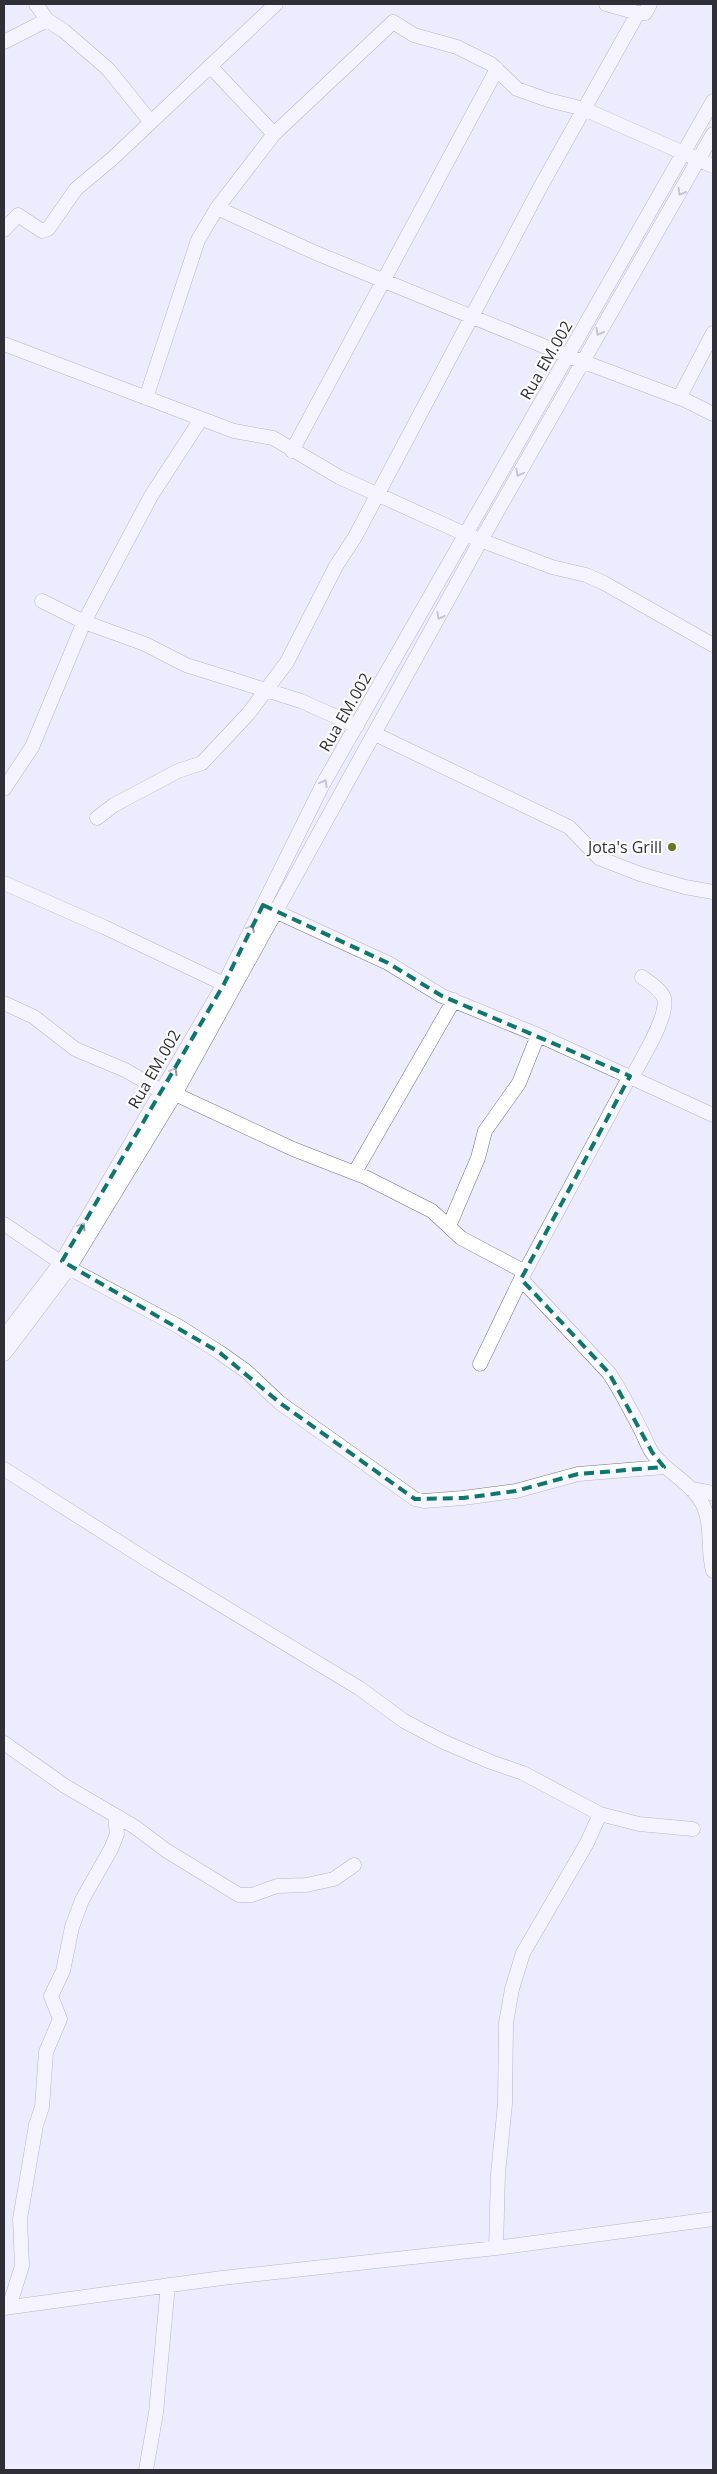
<svg xmlns="http://www.w3.org/2000/svg" width="717" height="2474" viewBox="0 0 717 2474" font-family="'Open Sans',sans-serif">
<style>
.lines{fill:none;stroke-linecap:round;stroke-linejoin:round}
.minor-casing{stroke:#767387;stroke-width:15}
.minor{stroke:#fff;stroke-width:14}
.oneway{stroke:#98979c}
.marked{fill:none;stroke:#0f766e;stroke-width:4;stroke-dasharray:10 6;stroke-linejoin:round}
.poi-dot{fill:#667625;stroke:#fff;stroke-width:2}
.labels{text-anchor:middle;dominant-baseline:central;stroke-width:4;stroke-linejoin:round;paint-order:stroke}
.street-label{font-size:16px;fill:#302f38;stroke:#fff}
.poi-label{font-size:16px;fill:#302f38;stroke:#fff;text-anchor:end}
</style>
<rect width="100%" height="100%" fill="#edebfe"/>
<g class="lines">
<defs>
<path id="minor" d="M36,4L47,20L64,31L108,69L150,121
M606,4L638,13H645L650,4
M4,42L47,20
M210,66L274,134
M217,208L316,253L568,356L685,400L713,414
M4,230L18,215L42,231L48,229L76,189L113,158L276,4
M4,344L234,431L273,438L339,477L467,535L552,567L586,575L604,583L713,645
M146,398L198,240L217,208L274,134L393,22L414,35L457,47L491,64L517,89L548,100L584,109L713,166
M679,398L713,333
M292,451L497,69
M42,601L84,622L145,644L186,665L301,701L357,726
M375,734L569,827L599,858L640,874L685,887L713,892
M4,789L32,747L84,622L151,496L201,419
M97,818L114,805L178,771L202,763L248,714L287,662L336,566L355,537L542,184L638,13
M4,883L104,927L224,984
M268,908L388,963L442,996L538,1035L713,1115
M4,1003L34,1017L75,1049L125,1070L153,1086L161,1093
M632,1077C641,1060 669,1016 664,998C661,990 649,982 642,977
M175,1094L293,1149L365,1177L432,1211L461,1238L525,1272
M355,1172L454,1000
M4,1224L69,1268L178,1326L219,1352L246,1371L280,1403L415,1499L424,1501L463,1498L516,1491L578,1474L664,1467
M449,1226L478,1158L485,1131L519,1083L538,1035
M521,1279L609,1373C621,1391 631,1411 641,1430C645,1438 648,1447 653,1454C667,1472 691,1483 702,1503C713,1524 707,1549 713,1571
M4,1337L62,1261L224,984L323,784L713,101
M4,1354L69,1268L175,1094L481,540L713,134
M480,1364L521,1279L630,1076
M4,1469L155,1565L359,1688L404,1721L444,1742L491,1762L523,1773L600,1814L587,1843L523,1953L512,1989L506,2023L505,2104L498,2174L496,2248
M691,1489L713,1493
M4,1743L65,1786L135,1827L167,1851L239,1895H252L277,1886L306,1885L334,1879L354,1865
M600,1814L639,1824L693,1829
M9,2307L22,2266L20,2219L36,2125L42,2107L46,2052L60,2019L51,1996L63,1971L72,1927L82,1900L111,1849L117,1834L115,1817
M4,2308L222,2278L496,2248L713,2219
M146,2470L156,2413L168,2285"/>
</defs>
<!-- minor casing -->
<use href="#minor" class="minor-casing"/>
<!-- minor -->
<use href="#minor" class="minor"/>
</g>
<!-- one-way arrows -->
<defs><path id="oneway-chevron" d="M-2-3.5L2.5 0L-2 3.5" fill="none" stroke-width="1.6" stroke-linecap="round" stroke-linejoin="round" transform="scale(1.25)"/></defs>
<g class="oneway">
<use href="#oneway-chevron" transform="translate(681 192) rotate(120)"/>
<use href="#oneway-chevron" transform="translate(599 332) rotate(120)"/>
<use href="#oneway-chevron" transform="translate(519 473) rotate(119)"/>
<use href="#oneway-chevron" transform="translate(440 616) rotate(119)"/>
<use href="#oneway-chevron" transform="translate(324 783) rotate(-61)"/>
<use href="#oneway-chevron" transform="translate(251 928) rotate(-64)"/>
<use href="#oneway-chevron" transform="translate(174 1071) rotate(-60)"/>
<use href="#oneway-chevron" transform="translate(82 1226) rotate(-59)"/>
</g>
<!-- marked area -->
<path d="M0 0H717V2474H0ZM263,905L388,963L442,996L630,1076L521,1279L609,1373L652,1452L664,1467L578,1474L516,1491L463,1498L415,1499L280,1403L219,1352L62,1261L224,984Z" fill="#edebfe" fill-opacity=".55" fill-rule="evenodd"/>
<path class="marked" d="M263,905L388,963L442,996L630,1076L521,1279L609,1373L652,1452L664,1467L578,1474L516,1491L463,1498L415,1499L280,1403L219,1352L62,1261L224,984Z"/>
<!-- markers -->
<circle class="poi-dot" cx="672" cy="847" r="5"/>
<g class="labels">
<!-- street labels -->
<g class="street-label">
<text transform="translate(546 360) rotate(-60)">Rua EM.002</text>
<text transform="translate(345 712) rotate(-60)">Rua EM.002</text>
<text transform="translate(154 1069) rotate(-60)">Rua EM.002</text>
</g>
<!-- poi labels -->
<g class="poi-label">
<text x="662" y="847">Jota's Grill</text>
</g>
</g>
<!-- border -->
<rect width="717" height="2474" fill="none" stroke="#302f38" stroke-width="10"/>
</svg>
